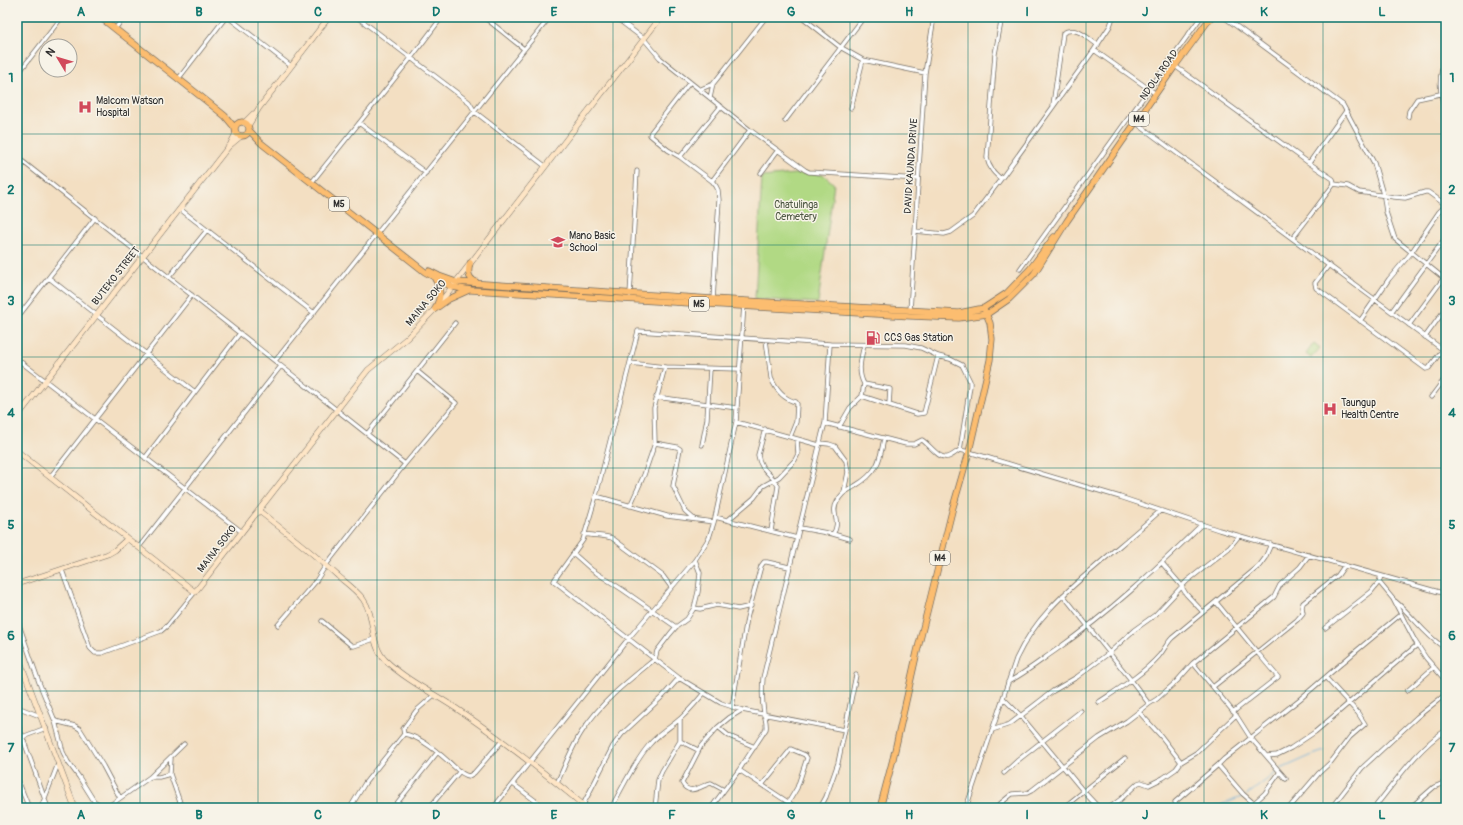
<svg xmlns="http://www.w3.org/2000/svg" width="1463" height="825" viewBox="0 0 1463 825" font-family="Pangolin,sans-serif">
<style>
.green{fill:#b1d984;stroke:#6e8258}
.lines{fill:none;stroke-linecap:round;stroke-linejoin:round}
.stream{stroke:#62acda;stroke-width:1}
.street-casing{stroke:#716a60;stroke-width:5}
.secondary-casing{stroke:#716a60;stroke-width:6}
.primary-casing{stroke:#716a60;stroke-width:7}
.street{stroke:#fff;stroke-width:3.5}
.secondary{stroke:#fee5c5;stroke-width:5}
.primary{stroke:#fcbd6f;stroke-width:5.5}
.grid{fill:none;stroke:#0f766e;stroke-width:1;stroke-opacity:0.55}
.labels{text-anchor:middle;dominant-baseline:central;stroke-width:3;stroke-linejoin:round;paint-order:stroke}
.shield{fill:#f7f3e8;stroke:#686764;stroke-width:1}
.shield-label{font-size:9px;font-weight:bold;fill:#2b2b2b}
.street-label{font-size:10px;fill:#2b2b2b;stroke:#f7f3e8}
.poi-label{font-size:10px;fill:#2b2b2b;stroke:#f7f3e8;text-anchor:start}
.park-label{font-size:10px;fill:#4c5641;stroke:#f7f3e8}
.neatline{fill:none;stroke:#0f766e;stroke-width:1.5}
.grid-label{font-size:13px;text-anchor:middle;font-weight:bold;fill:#0f766e}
</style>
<rect width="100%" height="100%" fill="#f7f3e8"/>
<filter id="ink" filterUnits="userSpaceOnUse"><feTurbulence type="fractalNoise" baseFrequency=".025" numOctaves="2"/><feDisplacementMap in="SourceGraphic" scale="8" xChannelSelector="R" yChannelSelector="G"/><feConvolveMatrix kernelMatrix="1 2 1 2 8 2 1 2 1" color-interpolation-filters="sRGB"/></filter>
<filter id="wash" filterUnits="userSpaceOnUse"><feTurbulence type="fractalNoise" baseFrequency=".012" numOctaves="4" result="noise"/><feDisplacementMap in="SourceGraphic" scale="16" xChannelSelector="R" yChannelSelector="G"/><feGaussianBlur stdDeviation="0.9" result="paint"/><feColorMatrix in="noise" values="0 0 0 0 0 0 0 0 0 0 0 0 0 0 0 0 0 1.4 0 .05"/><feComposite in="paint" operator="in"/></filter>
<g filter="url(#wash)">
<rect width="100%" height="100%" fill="#f3dfc2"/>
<!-- green -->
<path class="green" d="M805,173L824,175L834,184L818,303L755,299L762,177Z
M1314,343L1320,348L1311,358L1306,354Z"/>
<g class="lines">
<!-- stream -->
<path class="stream" d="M1281,769L1310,756L1324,751
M1247,795L1278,771
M1213,808L1244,796"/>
</g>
</g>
<g filter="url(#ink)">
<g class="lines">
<defs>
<path id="street" d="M228,17L291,66
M357,17L469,102L475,112L545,166
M484,17L524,49
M615,17L644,39L660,58L750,130L805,170L809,172L918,179
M802,17L840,47L863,60L925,73
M1224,17L1343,105L1374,163L1384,198L1386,212L1395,239L1446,280
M17,21L20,17
M115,29L124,17
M1094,50L1156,94
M1446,56C1437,79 1440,92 1446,116
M1175,66L1309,163L1333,179L1334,184L1293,238
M17,75L62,17
M179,78L226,17
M690,82L651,132L650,135L668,150L680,157L712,181L716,186L718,190L719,200L713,300
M701,89L713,84
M710,98L713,84L766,17
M1053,105L1063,33C1076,25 1087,38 1098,45
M851,108L863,60
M1408,117L1409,111L1417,99L1440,94
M785,121L864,17
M359,123L426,173
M1136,123L1446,352
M17,157L405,464
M680,157L721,106
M1309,163L1346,111
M761,173L778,150
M1001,179C994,173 989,168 987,158L995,54L1002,17
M712,181L750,130
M312,182L411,58L442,17
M1334,184L1348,186L1359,192L1394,197L1405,198L1425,192H1428L1446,205
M180,209L314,313
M915,231L944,234L951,232L973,216L1001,179L1094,50L1110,26L1113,17
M1329,265L1315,283L1316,288L1426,369L1429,368L1446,345
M1020,269L1201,17
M169,277L207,230
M49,278L195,392
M630,295L637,171
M910,311L925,73L934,17
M1392,311L1446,237
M17,318L95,218
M1360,321L1389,279L1411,253L1439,212L1446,205
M1409,325L1446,275
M1425,337L1446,308
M766,340L771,378C776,390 783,399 796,402L797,404L796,422L790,437
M830,344L906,345L921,348L938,356L950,359L962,365L970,381V386L960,450
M864,345C861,359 857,371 864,384L890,389L889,405
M17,359L242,532
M275,361L550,17
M665,367L740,369
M862,396L917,414L924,413L938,356
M656,397L737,408
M1431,397L1446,377
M736,422L819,445
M825,423L906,444H914L922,440C929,444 939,460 948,457C952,456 956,452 960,450L969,452L1120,497L1219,530L1446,594
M839,427L850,408L862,396L864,384
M765,429L758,455C760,471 773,474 778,486L771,531
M367,434L455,323
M655,443L677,447L680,449L673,486L685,511L694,519
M820,443L829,444L835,446L846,461L848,472L844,492
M702,445L707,419L710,369
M145,458L240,333
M50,477L192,295
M596,496L667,516L714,522
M630,506L644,475L655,443L654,408L665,367L630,363
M715,517L797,538
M728,520L754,498L763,486L779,477L795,460L798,454L797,439
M800,528L833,534C842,521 830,513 837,502C842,492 846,492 855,486C877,473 880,462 884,438
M584,534C593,536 603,535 612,538L663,576L671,587
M833,534L850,539
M139,547L281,366
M574,554L592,570L623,590L676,627
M1162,563L1180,584L1186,594L1203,612
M62,570L90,648L95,653H102L161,631L168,625L195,592
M1381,576L1379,582L1393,599L1415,641L1426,658L1446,681
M1395,601C1412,615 1424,634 1442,646L1446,644
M1216,602L1257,652L1297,620L1303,613L1302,607L1303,603L1338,575L1345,565
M694,608L700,609L717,605L738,609L751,606
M17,619L40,685L55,721L75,726L80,729L103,766L120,798
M322,621L352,646H354L374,639
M278,625L316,581L326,565L405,464L456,403L417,371
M1325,628L1371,592L1379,582
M1193,663L1236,715L1250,737L1286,779
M1008,682C1025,673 1040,661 1056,650C1110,612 1155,570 1202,524
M1214,686L1257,652L1278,677L1233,712
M1407,691L1434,667
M1003,698L1021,716L1084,792L1099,808
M1099,702C1120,688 1143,674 1159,656C1164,650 1167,643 1172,638L1259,566L1265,558L1271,544
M1149,704L1157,699L1177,681L1193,663L1274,597L1280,585L1300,567L1309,555
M17,707L40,716
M732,707L747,618L761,566L764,562H767L789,567
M1139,712L1161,736L1181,762
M55,721L63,752L68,762L79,777L94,801L104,808
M17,722L48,808
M718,727L729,736L755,747
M992,730L1010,724L1053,691L1077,677L1109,653L1134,630L1155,615L1187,581L1229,548L1239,536
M404,734L403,729L416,711L434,695
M17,739L46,728
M680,741L698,750
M1267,756L1277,755L1291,748L1315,732L1417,645
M171,758L170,774L182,808
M1218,765L1243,794L1259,808
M739,770L797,808
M1004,773L1017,761L1081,711
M150,777L184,744
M17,778L29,808
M557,783C565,766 572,746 583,730C602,701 628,681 655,659L657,651L670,634L676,627L687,619L694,608L698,592L700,573L695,560
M513,784L545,808
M762,785L791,749L805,755L807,758L797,788L788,803
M724,790L711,783C702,785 689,797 682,783L701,746L718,727L729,718L742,710
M1254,803L1265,793L1279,773
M583,805L613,746L622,734L663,696L679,678
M41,808L58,764
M106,808L150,777H159L170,774
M350,808L365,783L404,734C419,736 438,752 449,762C455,767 461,775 469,776L474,773L502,741
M393,808L437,753
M429,808L460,771
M493,808L628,639L695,560L709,538L714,522L736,422L744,304
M531,808L536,801
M611,808C623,787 633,764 649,745C658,734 671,727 681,718C690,710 697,701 704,693
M655,808L658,780L662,771L680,741V719
M711,808L739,770L766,729C767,723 765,719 764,713C762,702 762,690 763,678L822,434L825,423L830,344L638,331L596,496L583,540L555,579L554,581L679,678L721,703L742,710L845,730
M820,808L826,797L838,763L856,675
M966,808L1016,659C1034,620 1063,594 1095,567C1117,548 1139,530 1160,511
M995,808L1012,794L1027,793L1031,791L1099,738L1127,721L1149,704L1131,680L1063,595
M1063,808L1125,758
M1109,808L1121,799L1138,783L1141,782L1149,785L1163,778L1176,769L1181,762L1196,753L1236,715
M1177,808L1175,802L1218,765L1224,759L1300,699L1355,652L1401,614
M1248,808L1252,802
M1289,808L1319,773L1331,762L1350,737L1365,724L1358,713L1326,678
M1331,808L1362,768L1417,717L1446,694
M1374,808C1396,781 1417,749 1446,730
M1410,808L1434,787L1446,782
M1443,808L1446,806"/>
<path id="secondary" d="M244,123L253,114
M248,126L259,108L329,17
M231,143L236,133
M17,417L229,146L241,136
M17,451L195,592L368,370L407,338L435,309L661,17
M259,511C286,532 313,553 338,576C346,583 356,590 363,599C376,617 369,643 385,660C407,681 435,694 460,711C504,741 546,774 587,808
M17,584L108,554L115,550L127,539
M17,653L75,808"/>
<path id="primary" d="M100,17L209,103L225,116L235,128
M235 129a7 7 0 1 1 14 0a7 7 0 1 1-14 0Z
M249,130L261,143L425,272L452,287L471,290L910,316L959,318L987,314L1009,299L1034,274L1067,221L1175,66L1211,17
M470,263C468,271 467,278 476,282
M429,271L439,276L456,282L713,299L959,313L984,308L1007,293L1030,269L1054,237
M435,279C441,288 441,298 436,307
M435,309L449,299L469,290
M880,808L893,759L917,652L953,507L969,452L990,360L992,339L990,323L985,311"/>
</defs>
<!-- street casing -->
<use href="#street" class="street-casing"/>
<!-- secondary casing -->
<use href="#secondary" class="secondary-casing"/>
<!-- primary casing -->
<use href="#primary" class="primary-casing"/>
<!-- street -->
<use href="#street" class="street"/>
<!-- secondary -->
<use href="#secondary" class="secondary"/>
<!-- primary -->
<use href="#primary" class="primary"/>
</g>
</g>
<!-- grid -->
<path class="grid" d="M140,17V808M258,17V808M377,17V808M495,17V808M613,17V808M732,17V808M850,17V808M968,17V808M1086,17V808M1204,17V808M1323,17V808M17,134H1446M17,245H1446M17,357H1446M17,468H1446M17,580H1446M17,691H1446"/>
<!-- icons -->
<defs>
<symbol id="hospital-bare" viewBox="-9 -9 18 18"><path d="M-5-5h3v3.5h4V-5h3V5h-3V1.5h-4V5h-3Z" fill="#d1495b" stroke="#f7f3e8" stroke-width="2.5" paint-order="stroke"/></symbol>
<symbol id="school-bare" viewBox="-9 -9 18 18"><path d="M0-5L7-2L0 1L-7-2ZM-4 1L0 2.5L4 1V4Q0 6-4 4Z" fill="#d1495b" stroke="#f7f3e8" stroke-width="2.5" paint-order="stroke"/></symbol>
<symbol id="fuel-bare" viewBox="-9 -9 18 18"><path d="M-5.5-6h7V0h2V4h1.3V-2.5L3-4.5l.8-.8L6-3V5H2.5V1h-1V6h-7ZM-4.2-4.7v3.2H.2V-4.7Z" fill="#d1495b" stroke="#f7f3e8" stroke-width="2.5" paint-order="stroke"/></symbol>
</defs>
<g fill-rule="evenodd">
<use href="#hospital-bare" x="75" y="97" width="20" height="20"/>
<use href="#school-bare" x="548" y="232" width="20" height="20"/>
<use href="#fuel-bare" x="863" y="328" width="20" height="20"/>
<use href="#hospital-bare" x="1320" y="399" width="20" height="20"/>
</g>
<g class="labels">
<!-- shield labels -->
<g class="shield">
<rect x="1129" y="112" width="20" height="14" rx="3"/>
<rect x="329" y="197" width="20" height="14" rx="3"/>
<rect x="689" y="297" width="20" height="14" rx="3"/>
<rect x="930" y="551" width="20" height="14" rx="3"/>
</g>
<g class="shield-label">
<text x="1139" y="119">M4</text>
<text x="339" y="204">M5</text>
<text x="699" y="304">M5</text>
<text x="940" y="558">M4</text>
</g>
<!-- street labels -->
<g class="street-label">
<text transform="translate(1159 75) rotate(-55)">NDOLA ROAD</text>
<text transform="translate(911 166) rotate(-86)">DAVID KAUNDA DRIVE</text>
<text transform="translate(116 276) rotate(-52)">BUTEKO STREET</text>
<text transform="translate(426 303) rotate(-50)">MAINA SOKO</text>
<text transform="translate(217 549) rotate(-52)">MAINA SOKO</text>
</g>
<!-- poi labels -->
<g class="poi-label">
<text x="96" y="101">Malcom Watson<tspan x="96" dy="12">Hospital</tspan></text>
<text x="569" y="236">Mano Basic<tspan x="569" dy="12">School</tspan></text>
<text x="884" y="338">CCS Gas Station</text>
<text x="1341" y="403">Taungup<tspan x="1341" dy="12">Health Centre</tspan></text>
</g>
<!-- park labels -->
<g class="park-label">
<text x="796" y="205">Chatulinga<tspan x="796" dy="12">Cemetery</tspan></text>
</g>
</g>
<!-- margin -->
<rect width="1463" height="825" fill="none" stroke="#f7f3e8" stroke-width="44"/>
<!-- north arrow -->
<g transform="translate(58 58) rotate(308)"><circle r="19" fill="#f7f3e8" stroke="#a5a39c"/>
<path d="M0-3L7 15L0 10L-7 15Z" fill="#d1495b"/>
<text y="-6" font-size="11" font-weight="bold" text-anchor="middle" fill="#2b2b2b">N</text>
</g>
<rect x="22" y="22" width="1419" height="781" class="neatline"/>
<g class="grid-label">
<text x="81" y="16">A</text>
<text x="199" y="16">B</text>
<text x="318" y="16">C</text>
<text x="436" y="16">D</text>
<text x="554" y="16">E</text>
<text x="672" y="16">F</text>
<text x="791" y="16">G</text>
<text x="909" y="16">H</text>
<text x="1027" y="16">I</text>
<text x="1145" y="16">J</text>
<text x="1264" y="16">K</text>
<text x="1382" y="16">L</text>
<text x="11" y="82">1</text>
<text x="1452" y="82">1</text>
<text x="11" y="194">2</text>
<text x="1452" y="194">2</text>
<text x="11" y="305">3</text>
<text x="1452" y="305">3</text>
<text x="11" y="417">4</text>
<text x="1452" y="417">4</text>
<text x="11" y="529">5</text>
<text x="1452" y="529">5</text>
<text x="11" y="640">6</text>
<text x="1452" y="640">6</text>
<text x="11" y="752">7</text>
<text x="1452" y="752">7</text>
<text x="81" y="819">A</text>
<text x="199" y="819">B</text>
<text x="318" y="819">C</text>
<text x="436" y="819">D</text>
<text x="554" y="819">E</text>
<text x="672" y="819">F</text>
<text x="791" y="819">G</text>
<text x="909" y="819">H</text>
<text x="1027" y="819">I</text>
<text x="1145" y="819">J</text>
<text x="1264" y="819">K</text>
<text x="1382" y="819">L</text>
</g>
</svg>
